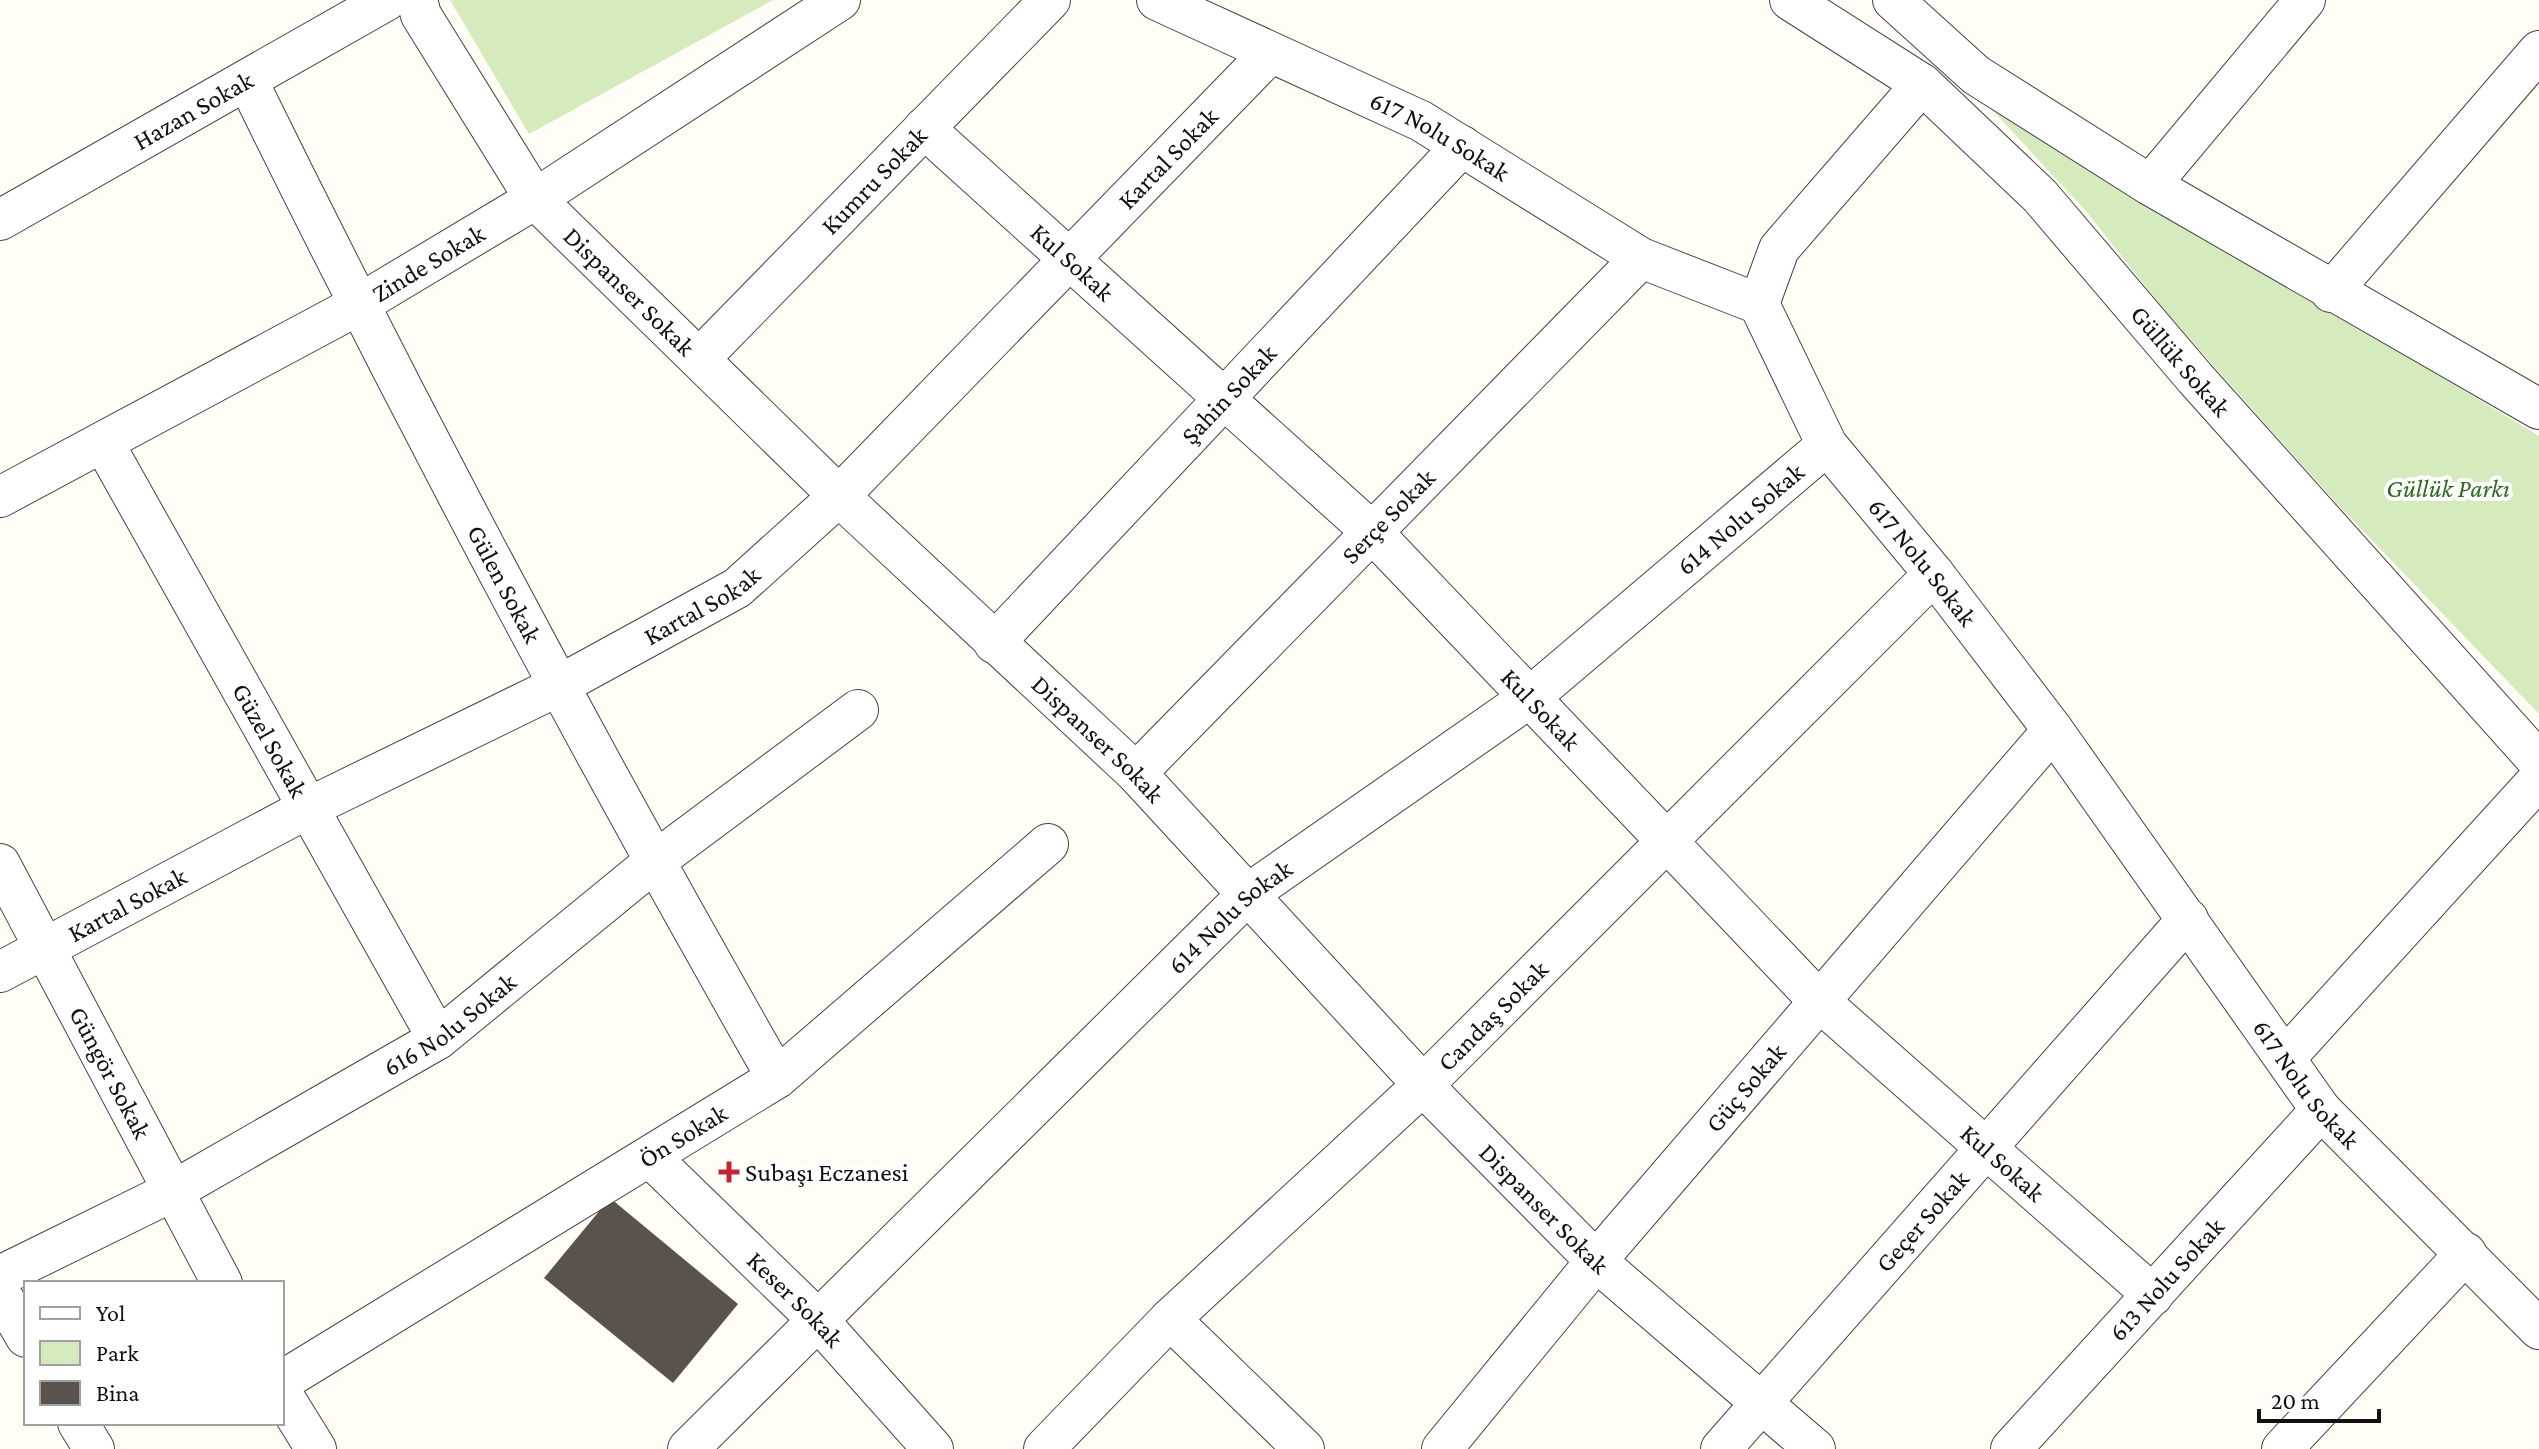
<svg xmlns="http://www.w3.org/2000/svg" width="2539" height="1449" viewBox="0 0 2539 1449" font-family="'Crimson Pro',serif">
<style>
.park{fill:#d5ebbd}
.building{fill:#5a524d}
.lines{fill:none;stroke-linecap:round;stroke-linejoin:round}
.minor-casing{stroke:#444;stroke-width:42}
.minor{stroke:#fff;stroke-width:40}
.poi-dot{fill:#c4262e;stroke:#fff;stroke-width:3}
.labels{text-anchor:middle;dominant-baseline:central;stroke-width:8;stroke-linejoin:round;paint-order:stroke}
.street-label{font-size:26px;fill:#111;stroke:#fff}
.park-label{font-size:26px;font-style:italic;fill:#2f6b1f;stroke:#fff}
.poi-label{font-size:26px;fill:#111;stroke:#fff;text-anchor:start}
</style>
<rect width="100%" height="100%" fill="#fffdf5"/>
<!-- park -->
<path class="park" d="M450,0H773L529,134Z
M1981,98L2539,436V714L2340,507L2169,316L2085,210Z"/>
<!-- building -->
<path class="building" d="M610,1198L738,1304L673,1383L544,1278Z"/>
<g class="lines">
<defs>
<g id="minor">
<path id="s1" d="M417,0L421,15L535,199L839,496L1136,773L1439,1102L1596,1261L1815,1449"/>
<path id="s2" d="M1157,0L1421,121L1641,258L1759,304L1827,445L1934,574L2053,730L2321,1110L2539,1329"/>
<path id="s3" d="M1790,0L1922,84L2040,196L2195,378L2539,762"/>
<path d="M1893,0L1976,75L2150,185L2539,409"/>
<path id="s4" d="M247,80C413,418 590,751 777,1078"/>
<path id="s5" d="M924,128L1372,532L1819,1001L2153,1295"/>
<path d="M2150,185L2305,0"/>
<path id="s6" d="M0,220L387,0"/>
<path d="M2331,292L2539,51"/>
<path d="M1759,304L1779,249L1922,84"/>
<path id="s7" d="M699,359L1050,0"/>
<path id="s8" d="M103,442L438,1039"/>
<path id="s9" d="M0,497L358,305L535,199L840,0"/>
<path id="s10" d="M994,643L1462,146"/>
<path id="s11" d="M1136,773L1641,258"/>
<path id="s12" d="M0,864L222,1283"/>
<path id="s13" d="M0,972L310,807L558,686L737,588L839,496L1269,54"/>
<path d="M2286,1057L2539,779"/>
<path id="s14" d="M651,1158L816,1318L933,1449"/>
<path id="s15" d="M0,1276L173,1191L438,1039L654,862L858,710"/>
<path d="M0,1293L26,1337"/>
<path d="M1170,1319L1304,1449"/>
<path id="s16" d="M282,1381L777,1078L1048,844"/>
<path d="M282,1394L316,1449"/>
<path d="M78,1423L94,1449"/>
<path id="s17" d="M688,1449L1248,894L1529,698L1827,445"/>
<path id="s18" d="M1044,1449L1170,1319L1423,1085L1934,574"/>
<path id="s19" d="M1442,1449L1596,1261L2053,730"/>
<path id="s20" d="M1721,1449L2188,919"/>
<path id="s21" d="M2011,1449L2321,1110"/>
<path d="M2282,1449L2466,1253"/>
</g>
</defs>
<!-- minor casing -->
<use href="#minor" class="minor-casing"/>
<!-- minor -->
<use href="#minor" class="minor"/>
</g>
<!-- markers -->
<path class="poi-dot" d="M725 1160h8v8h8v8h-8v8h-8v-8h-8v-8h8z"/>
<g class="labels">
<!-- street labels -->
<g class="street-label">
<text stroke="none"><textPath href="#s6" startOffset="222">Hazan Sokak</textPath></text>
<text stroke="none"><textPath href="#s2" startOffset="314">617 Nolu Sokak</textPath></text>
<text stroke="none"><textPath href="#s13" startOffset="1440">Kartal Sokak</textPath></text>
<text stroke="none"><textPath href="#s7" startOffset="250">Kumru Sokak</textPath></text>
<text stroke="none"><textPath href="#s5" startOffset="200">Kul Sokak</textPath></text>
<text stroke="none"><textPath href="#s9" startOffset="488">Zinde Sokak</textPath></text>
<text stroke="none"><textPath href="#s1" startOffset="364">Dispanser Sokak</textPath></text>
<text stroke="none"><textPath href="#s3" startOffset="536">Güllük Sokak</textPath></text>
<text stroke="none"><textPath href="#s10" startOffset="342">Şahin Sokak</textPath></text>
<text stroke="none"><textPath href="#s11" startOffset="360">Serçe Sokak</textPath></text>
<text stroke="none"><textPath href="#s17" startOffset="1408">614 Nolu Sokak</textPath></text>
<text stroke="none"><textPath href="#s2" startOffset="984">617 Nolu Sokak</textPath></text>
<text stroke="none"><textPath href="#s4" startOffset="566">Gülen Sokak</textPath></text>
<text stroke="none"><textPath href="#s13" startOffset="792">Kartal Sokak</textPath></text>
<text stroke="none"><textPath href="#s5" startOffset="848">Kul Sokak</textPath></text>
<text stroke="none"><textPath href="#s1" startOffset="1012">Dispanser Sokak</textPath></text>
<text stroke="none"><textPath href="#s8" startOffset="342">Güzel Sokak</textPath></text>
<text stroke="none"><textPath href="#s13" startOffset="144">Kartal Sokak</textPath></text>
<text stroke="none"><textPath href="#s17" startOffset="760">614 Nolu Sokak</textPath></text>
<text stroke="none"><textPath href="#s18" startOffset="624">Candaş Sokak</textPath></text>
<text stroke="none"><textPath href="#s15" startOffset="516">616 Nolu Sokak</textPath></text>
<text stroke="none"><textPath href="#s12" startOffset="236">Güngör Sokak</textPath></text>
<text stroke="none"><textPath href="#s2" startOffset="1632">617 Nolu Sokak</textPath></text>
<text stroke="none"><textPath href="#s19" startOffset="472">Güç Sokak</textPath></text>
<text stroke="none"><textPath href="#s16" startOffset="470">Ön Sokak</textPath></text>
<text stroke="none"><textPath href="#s5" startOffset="1496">Kul Sokak</textPath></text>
<text stroke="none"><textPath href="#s1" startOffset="1660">Dispanser Sokak</textPath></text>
<text stroke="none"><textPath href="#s20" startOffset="304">Geçer Sokak</textPath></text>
<text stroke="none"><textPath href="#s21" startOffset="230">613 Nolu Sokak</textPath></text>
<text stroke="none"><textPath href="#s14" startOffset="202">Keser Sokak</textPath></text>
</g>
<!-- park labels -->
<g class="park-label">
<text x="2448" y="488">Güllük Parkı</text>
</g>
<!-- poi labels -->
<g class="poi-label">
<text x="745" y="1172">Subaşı Eczanesi</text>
</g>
</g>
<!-- legend -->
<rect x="24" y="1281" width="260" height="144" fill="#ffffff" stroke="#a0a0a0" stroke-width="2"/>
<rect x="40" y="1307" width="40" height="12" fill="#ffffff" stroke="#a0a0a0" stroke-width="2"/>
<text x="96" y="1321" font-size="24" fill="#111111">Yol</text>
<rect x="40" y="1341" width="40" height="24" fill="#d5ebbd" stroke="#a0a0a0" stroke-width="2"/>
<text x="96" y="1361" font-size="24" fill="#111111">Park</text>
<rect x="40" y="1381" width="40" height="24" fill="#5a524d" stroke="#a0a0a0" stroke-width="2"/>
<text x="96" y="1401" font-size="24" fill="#111111">Bina</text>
<!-- scale -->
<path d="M2259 1409v12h120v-12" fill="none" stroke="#111111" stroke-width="4"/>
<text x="2271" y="1409" font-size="24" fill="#111111" stroke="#ffffff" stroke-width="6" paint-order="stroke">20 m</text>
</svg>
